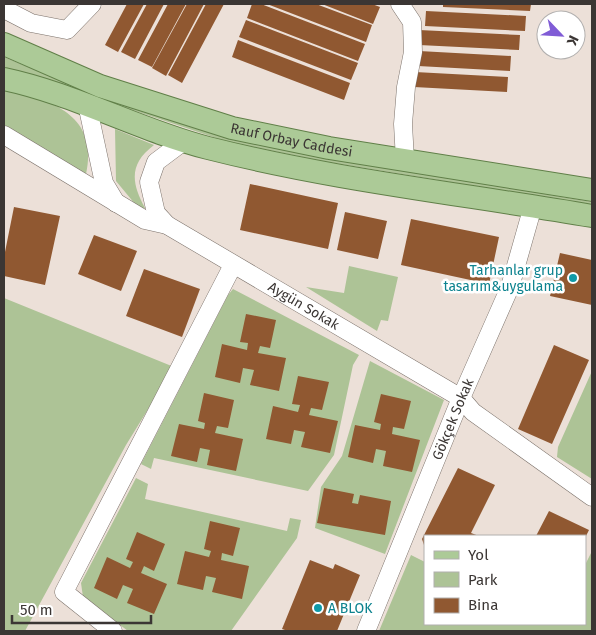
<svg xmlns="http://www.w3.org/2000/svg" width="596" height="635" viewBox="0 0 596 635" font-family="'Fira Sans',sans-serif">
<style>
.green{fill:#adc396}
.building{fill:#905831}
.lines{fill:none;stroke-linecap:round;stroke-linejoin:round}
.minor-casing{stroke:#7c726b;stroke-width:19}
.major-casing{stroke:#607f48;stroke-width:24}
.minor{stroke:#fff;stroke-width:18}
.major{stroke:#acca97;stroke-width:22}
.culture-dot{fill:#0f9aa8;stroke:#fff;stroke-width:2}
.labels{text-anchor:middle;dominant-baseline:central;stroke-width:5;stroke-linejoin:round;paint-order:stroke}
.street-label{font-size:14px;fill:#3b3634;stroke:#fff}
.culture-label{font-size:14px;fill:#0d838f;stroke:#fff;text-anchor:end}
</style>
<rect width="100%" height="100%" fill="#ece0d8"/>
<!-- green -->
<path class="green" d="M4,57L67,83L144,112L216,135L257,145L592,202V205L322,161L225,141L4,67Z
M4,89C51,100 99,114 86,174L4,125Z
M115,129L154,145C129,164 131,182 145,208L140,210L116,181Z
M349,266L398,277L388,321L381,320L377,331L306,287L344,293Z
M233,289L359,355L353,365L334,455L308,491L154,458L151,469L141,464L228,295Z
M4,298L174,367L126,445L25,631H4Z
M370,361L444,400L385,554L315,528L321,487L342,456Z
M592,371V479L557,457L558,447Z
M136,478L148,484L145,499L287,531L290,518L301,520L297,538L231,631H128L83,597L81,583Z
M592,551V631H379L411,555L425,562V624H585V565Z"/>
<!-- building -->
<path class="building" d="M127,4H144L118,52L105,45Z
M147,4H164L135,59L121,52Z
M168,4H186L152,67L138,60Z
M187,4H204L166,76L152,68Z
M206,4H224L182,83L168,75Z
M252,4H261L365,44L358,61L247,18Z
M267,4H316L372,25L366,42Z
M322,4H372L380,7L373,24Z
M443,4H531L530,11L443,7Z
M426,11L526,16L525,31L425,26Z
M246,20L358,63L351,80L239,37Z
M419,30L520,35L519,50L419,45Z
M238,40L350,83L344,100L232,57Z
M419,51L511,56L510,71L418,66Z
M415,72L508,77L507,92L414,87Z
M250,184L338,203L328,249L240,230Z
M14,207L60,216L45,285L4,276V257Z
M345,212L387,221L378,259L337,250Z
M411,219L499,237L489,284L401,265Z
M94,235L137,251L121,291L78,274Z
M560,253L592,260V305L550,296Z
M144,269L200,289L182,337L126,316Z
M246,314L276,320L270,348L260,346L258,353L286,358L279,391L250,385L254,370L243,368L240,383L215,377L222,344L247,350L248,343L240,342Z
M554,345L589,360L552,444L518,429Z
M298,376L329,382L322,410L311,408L309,415L338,421L330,453L301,447L305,432L294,430L291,444L266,439L273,406L298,412L300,405L292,404Z
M204,393L234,400L228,428L217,426L215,433L243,439L236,471L207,465L210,450L200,448L197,462L171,456L179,424L204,429L205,423L198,421Z
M381,394L411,401L404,429L393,427L392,434L420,440L412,472L383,466L386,451L376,449L373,463L348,457L355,425L380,430L381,424L374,422Z
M458,468L495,485L471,533L479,536H425L424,545L422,539Z
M324,488L354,494L352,503L358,504L360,495L391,501L385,535L317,523Z
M549,511L589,530L586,536H536Z
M210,521L240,528L233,556L222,553L221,560L249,566L242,599L212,592L216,578L206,576L203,590L177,584L185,551L209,557L211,551L204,549Z
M137,532L165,544L154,571L144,566L141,573L167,584L154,614L127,603L133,589L123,585L117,599L94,588L107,557L130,568L133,562L126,559Z
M310,560L333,569L335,564L360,575L337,631H288L282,629Z"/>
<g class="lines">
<defs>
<g id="minor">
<path d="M400,4L412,22L413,52L406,87L403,124L405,160"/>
<path d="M4,9L31,23L67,30L92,4"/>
<path d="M87,104L104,183L116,203"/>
<path id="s1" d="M4,135L145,220L167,225L461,398L473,412L592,497"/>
<path d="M167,225L156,213L149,182L156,162L184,141"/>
<path d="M113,631L64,592L233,265"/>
<path id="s2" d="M366,631L461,398L510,287L533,206"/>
</g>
<g id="major">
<path id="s3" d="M4,44L100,86L232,128L329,148L592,190"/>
<path d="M4,79C75,94 138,130 208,148C334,180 464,194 592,216"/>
</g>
</defs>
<!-- minor casing -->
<use href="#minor" class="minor-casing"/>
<!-- major casing -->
<use href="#major" class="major-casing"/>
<!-- minor -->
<use href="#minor" class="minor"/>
<!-- major -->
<use href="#major" class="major"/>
</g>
<!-- markers -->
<g class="culture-dot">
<circle cx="573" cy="278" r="5"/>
<circle cx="318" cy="608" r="5"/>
</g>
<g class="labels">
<!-- street labels -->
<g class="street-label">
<text stroke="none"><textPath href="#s3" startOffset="304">Rauf Orbay Caddesi</textPath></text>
<text stroke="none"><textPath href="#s1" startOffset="346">Aygün Sokak</textPath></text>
<text stroke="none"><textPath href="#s2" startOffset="229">Gökçek Sokak</textPath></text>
</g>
<!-- culture labels -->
<g class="culture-label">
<text x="563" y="270">Tarhanlar grup<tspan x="563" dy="16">tasarım&amp;uygulama</tspan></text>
<text x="328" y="608" text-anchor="start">A BLOK</text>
</g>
</g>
<!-- border -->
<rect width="596" height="635" fill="none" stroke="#3b3634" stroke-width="10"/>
<!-- legend -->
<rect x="424" y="535" width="162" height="90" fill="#ffffff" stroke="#b1afae"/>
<rect x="434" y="551" width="25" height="8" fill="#acca97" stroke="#b1afae"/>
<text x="468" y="560" font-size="15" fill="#3b3634">Yol</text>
<rect x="434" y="572" width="25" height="15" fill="#adc396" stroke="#b1afae"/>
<text x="468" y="585" font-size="15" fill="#3b3634">Park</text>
<rect x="434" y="598" width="25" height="15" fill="#905831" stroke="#b1afae"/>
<text x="468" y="610" font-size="15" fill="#3b3634">Bina</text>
<!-- north arrow -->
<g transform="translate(561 35) rotate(115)"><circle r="24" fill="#ffffff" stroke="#b1afae"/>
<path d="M0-4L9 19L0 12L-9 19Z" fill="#805cd6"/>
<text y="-8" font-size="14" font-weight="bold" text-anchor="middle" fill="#3b3634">K</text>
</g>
<!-- scale -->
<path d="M12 615v8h139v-8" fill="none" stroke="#3b3634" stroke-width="2.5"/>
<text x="20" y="615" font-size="15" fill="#3b3634" stroke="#ffffff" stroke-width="4" paint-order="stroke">50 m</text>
</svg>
